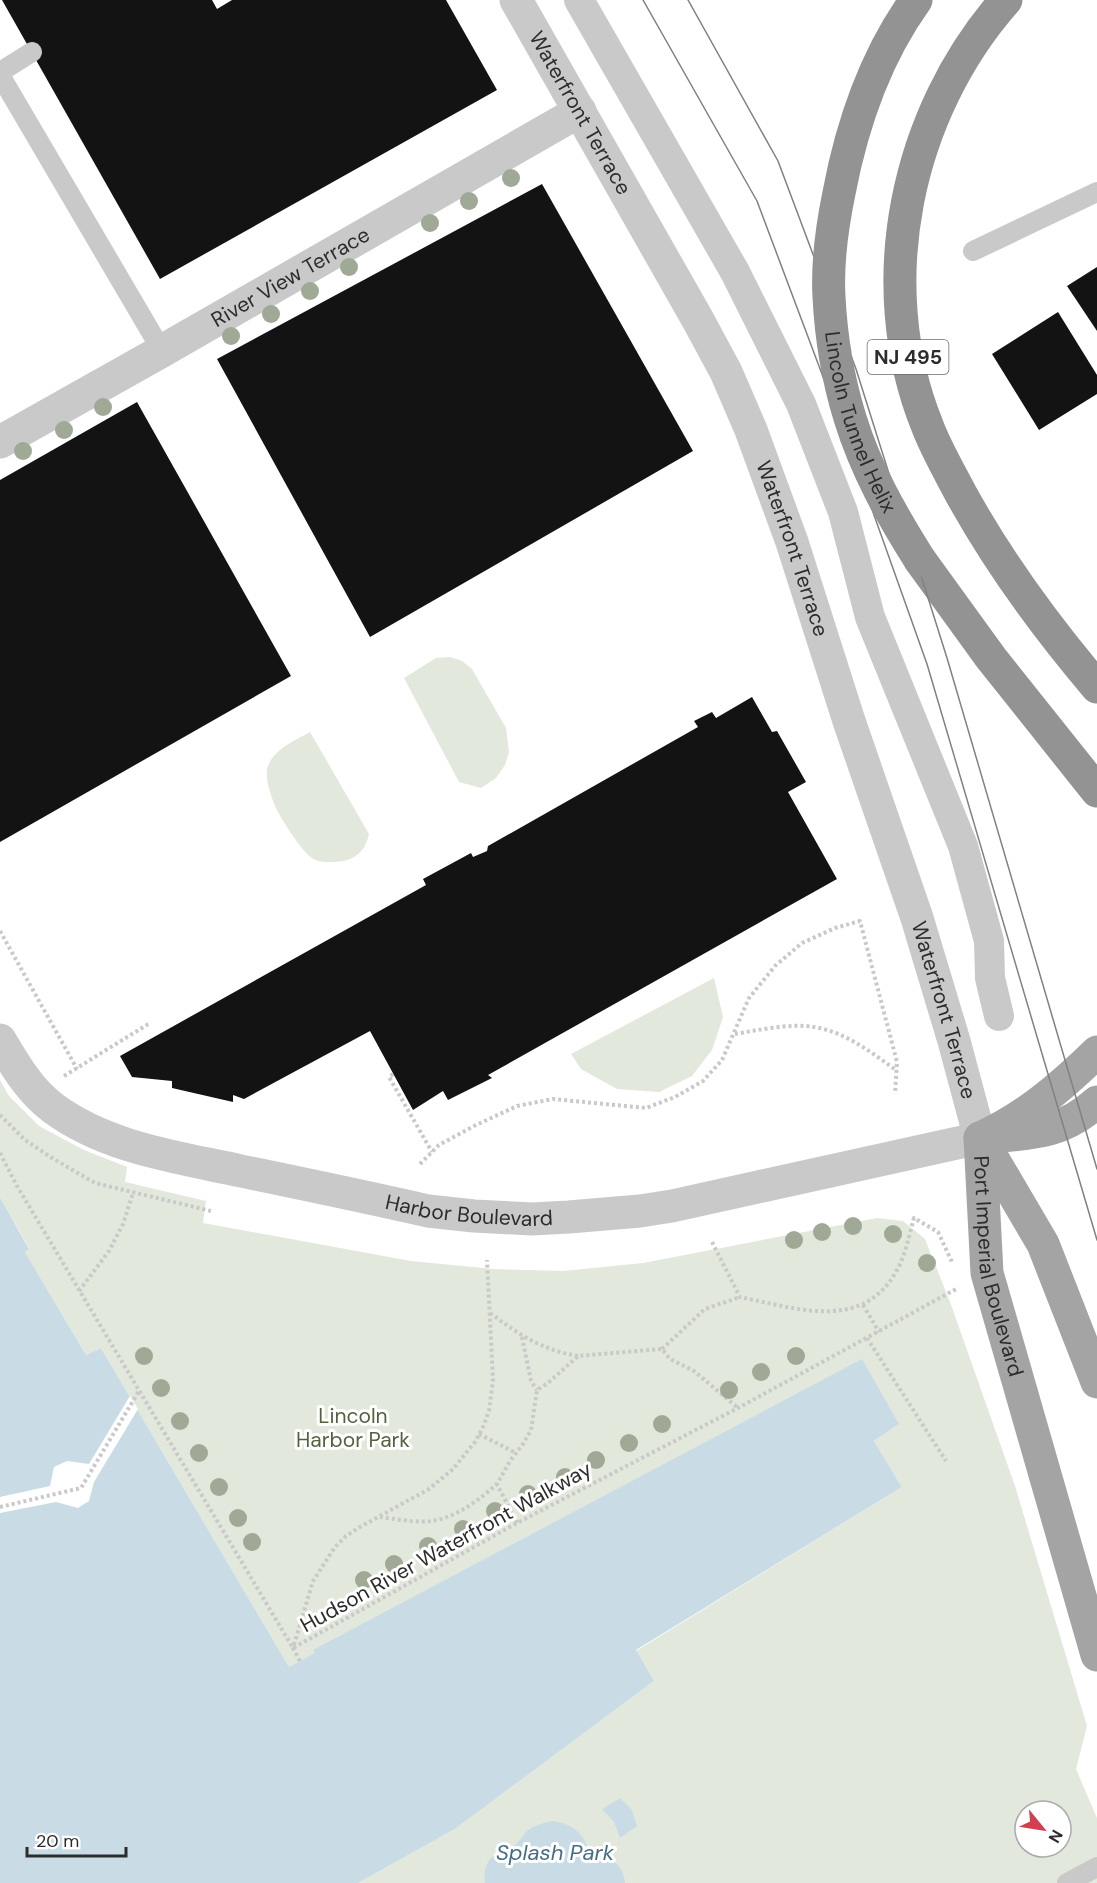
<svg xmlns="http://www.w3.org/2000/svg" width="1097" height="1883" viewBox="0 0 1097 1883" font-family="'DM Sans',sans-serif">
<style>
.green{fill:#e2e8db;fill-rule:evenodd}
.water{fill:#c9dce6}
.pier{fill:#fff}
.building{fill:#131313}
.lines{fill:none;stroke-linecap:round;stroke-linejoin:round}
.path{stroke:#c9c9c9;stroke-width:4;stroke-dasharray:3 3;stroke-linecap:butt}
.service{stroke:#c9c9c9;stroke-width:20}
.pedestrian{stroke:#c9c9c9;stroke-width:30}
.minor{stroke:#c9c9c9;stroke-width:33}
.tertiary{stroke:#c9c9c9;stroke-width:33}
.primary{stroke:#a4a4a4;stroke-width:33}
.motorway{stroke:#939393;stroke-width:33}
.tram{stroke:#818181;stroke-width:1.5}
.motorway-bridge{stroke:#939393;stroke-width:33}
.tree{fill:#9fa995}
.labels{text-anchor:middle;dominant-baseline:central;stroke-width:6;stroke-linejoin:round;paint-order:stroke}
.shield{fill:#fff;stroke:#6b6b6b;stroke-width:1.5}
.shield-label{font-size:20px;font-weight:bold;fill:#2c2c2c}
.street-label{font-size:21px;fill:#2c2c2c;stroke:#fff}
.park-label{font-size:21px;fill:#51623f;stroke:#fff}
.water-label{font-size:22px;font-style:italic;fill:#446e84;stroke:#fff}
</style>
<rect width="100%" height="100%" fill="#fff"/>
<!-- green -->
<path class="green" d="M450,657L462,661L472,669L506,728L509,752L505,765L496,778L481,788L459,782L404,678L436,658Z
M310,732L369,834C364,856 351,862 329,862C324,862 317,862 312,858C303,853 279,816 275,806C271,796 264,777 268,766C274,749 296,740 310,732Z
M714,978L723,1017L712,1050L692,1076L659,1092L617,1089L581,1069L571,1054Z
M0,1080L9,1096L39,1126L84,1150L127,1167L125,1182L206,1201L203,1223L411,1261L493,1269L564,1271L643,1263L877,1218L903,1221L925,1239L950,1302L1015,1486L1087,1726L1076,1769L1097,1818V1883H358L455,1829L654,1681L636,1651L902,1487L874,1441L899,1424L313,1651L314,1653L289,1667L101,1348L86,1355L25,1252L29,1248L0,1197ZM1025,1811H1061V1847H1025Z"/>
<!-- water -->
<path class="water" d="M0,1197L29,1249L25,1252L86,1355L101,1348L289,1667L314,1653L313,1650L862,1359L899,1424L874,1441L902,1487L636,1650L654,1681L455,1829L358,1883H0Z
M620,1798L632,1810L637,1826L620,1838L614,1822L602,1809Z
M553,1821C568,1823 579,1829 586,1843C587,1847 589,1853 594,1855C596,1856 600,1855 603,1856C616,1859 624,1870 625,1883H485C483,1869 487,1858 500,1852C505,1849 509,1849 514,1846C519,1842 522,1836 526,1832C533,1825 544,1823 553,1821Z"/>
<!-- pier -->
<path class="pier" d="M130,1396L138,1409L94,1482L89,1501L78,1508L56,1502L0,1513V1497L50,1486L54,1467L67,1461L89,1464Z"/>
<!-- building -->
<path class="building" d="M2,0H212L217,9L232,0H446L497,90L160,279Z
M542,184L693,451L370,637L217,359Z
M1097,267V331L1067,286Z
M1058,312L1097,375V394L1039,430L992,354Z
M137,402L291,676L0,842V480Z
M752,697L772,732L777,731L806,782L788,792L837,879L488,1075L492,1078L448,1100L443,1091L413,1110L370,1031L244,1099L233,1095V1102L172,1088V1081L132,1077L120,1056L426,885L423,879L471,853L473,857L487,851L488,846L698,727L694,721L712,712L716,718Z"/>
<g class="lines">
<!-- path -->
<path class="path" d="M0,931L77,1069
M735,1034C758,1030 791,1023 814,1027C845,1032 871,1052 896,1070
M393,1074L389,1077L432,1152
M64,1076L150,1023
M0,1115L25,1140L52,1158L95,1183L211,1211
M0,1153L17,1186L293,1648L517,1523L738,1408L958,1288
M420,1164L439,1145L474,1126L517,1106L553,1099L646,1108L675,1097L703,1081L722,1060L749,998L775,966L802,943L835,928L860,921L897,1062L895,1094
M712,1242L740,1297C795,1308 863,1333 897,1270C906,1254 909,1235 914,1218L938,1232L952,1262
M79,1291L109,1251L123,1224L133,1193
M863,1305L879,1332
M490,1313C518,1334 542,1350 578,1356
M522,1337L531,1381L537,1390
M867,1338L946,1461
M662,1349L705,1309L740,1297
M479,1434L516,1453
M0,1507L81,1488L139,1391
M380,1517C396,1519 415,1523 432,1521C457,1517 479,1500 497,1484
M517,1523L497,1484L510,1461L523,1444L531,1430L537,1390L548,1383L578,1356L662,1349L670,1359L694,1371L738,1408
M300,1661L293,1648L313,1581L335,1547L346,1536L360,1527L429,1489L453,1469L475,1442L483,1427L489,1411L493,1380L487,1260"/>
<!-- service -->
<path class="service" d="M0,72L32,52
M0,75L162,351
M973,251L1097,192
M1067,1883L1097,1867"/>
<!-- pedestrian -->
<path class="pedestrian" d="M579,0L735,272L801,404L843,512L870,617L963,846L989,941L990,978L999,1016"/>
<!-- minor -->
<g class="minor">
<path id="s1" d="M0,442L162,351L580,111"/>
<path id="s2" d="M0,1040C15,1065 29,1090 53,1108C107,1148 177,1157 241,1171C304,1184 366,1197 428,1211L474,1216L532,1219L569,1217L640,1211L672,1206L980,1138"/>
</g>
<!-- tertiary -->
<path class="tertiary" id="s3" d="M516,0L698,320L726,372L751,430L792,542L849,721L917,918L954,1041L980,1138"/>
<!-- primary -->
<g class="primary">
<path d="M991,1137C1035,1133 1062,1133 1097,1102"/>
<path id="s4" d="M980,1138L987,1273L1097,1655"/>
<path d="M980,1138C1025,1118 1062,1086 1097,1052"/>
<path d="M983,1142L1043,1244L1097,1382"/>
</g>
<!-- motorway -->
<path class="motorway" d="M920,560L991,658L1097,791"/>
<!-- tram -->
<path class="tram" d="M643,0L757,201L858,470L927,664L1097,1240
M688,0L778,161L856,369L947,658L1097,1169"/>
<!-- motorway-bridge -->
<g class="motorway-bridge">
<path id="s5" d="M916,0C875,57 852,124 839,193C832,227 827,262 829,297C831,337 838,379 850,418C866,470 891,514 920,560"/>
<path d="M1006,0C906,113 870,283 927,425C936,449 949,471 961,494C999,563 1046,627 1097,687"/>
</g>
</g>
<!-- trees -->
<g class="tree">
<circle cx="511" cy="178" r="9"/>
<circle cx="469" cy="201" r="9"/>
<circle cx="430" cy="223" r="9"/>
<circle cx="349" cy="267" r="9"/>
<circle cx="310" cy="291" r="9"/>
<circle cx="271" cy="314" r="9"/>
<circle cx="231" cy="336" r="9"/>
<circle cx="103" cy="407" r="9"/>
<circle cx="64" cy="430" r="9"/>
<circle cx="23" cy="451" r="9"/>
<circle cx="853" cy="1226" r="9"/>
<circle cx="822" cy="1232" r="9"/>
<circle cx="893" cy="1234" r="9"/>
<circle cx="794" cy="1240" r="9"/>
<circle cx="927" cy="1263" r="9"/>
<circle cx="144" cy="1356" r="9"/>
<circle cx="796" cy="1356" r="9"/>
<circle cx="761" cy="1372" r="9"/>
<circle cx="161" cy="1388" r="9"/>
<circle cx="729" cy="1390" r="9"/>
<circle cx="180" cy="1421" r="9"/>
<circle cx="662" cy="1424" r="9"/>
<circle cx="629" cy="1443" r="9"/>
<circle cx="199" cy="1453" r="9"/>
<circle cx="596" cy="1460" r="9"/>
<circle cx="565" cy="1477" r="9"/>
<circle cx="219" cy="1487" r="9"/>
<circle cx="528" cy="1494" r="9"/>
<circle cx="495" cy="1511" r="9"/>
<circle cx="238" cy="1518" r="9"/>
<circle cx="463" cy="1529" r="9"/>
<circle cx="252" cy="1542" r="9"/>
<circle cx="428" cy="1546" r="9"/>
<circle cx="394" cy="1564" r="9"/>
<circle cx="364" cy="1580" r="9"/>
</g>
<g class="labels">
<!-- shield labels -->
<rect class="shield" x="867.5" y="340" width="81" height="34" rx="4.5"/>
<g class="shield-label">
<text x="908" y="357">NJ 495</text>
</g>
<!-- street labels -->
<g class="street-label">
<text stroke="none"><textPath href="#s3" startOffset="130">Waterfront Terrace</textPath></text>
<text stroke="none"><textPath href="#s1" startOffset="334">River View Terrace</textPath></text>
<text stroke="none"><textPath href="#s5" startOffset="444">Lincoln Tunnel Helix</textPath></text>
<text stroke="none"><textPath href="#s3" startOffset="616">Waterfront Terrace</textPath></text>
<text stroke="none"><textPath href="#s3" startOffset="1102">Waterfront Terrace</textPath></text>
<text stroke="none"><textPath href="#s2" startOffset="519">Harbor Boulevard</textPath></text>
<text stroke="none"><textPath href="#s4" startOffset="130">Port Imperial Boulevard</textPath></text>
<text transform="translate(446 1547) rotate(-29)">Hudson River Waterfront Walkway</text>
</g>
<!-- park labels -->
<g class="park-label">
<text x="353" y="1416">Lincoln<tspan x="353" dy="24">Harbor Park</tspan></text>
</g>
<!-- water labels -->
<g class="water-label">
<text x="555" y="1852">Splash Park</text>
</g>
</g>
<!-- north arrow -->
<g transform="translate(1043 1829) rotate(120)"><circle r="28" fill="#ffffff" stroke="#ababab" stroke-width="1.5"/>
<path d="M0-4.5L10 22L0 15L-10 22Z" fill="#d14051"/>
<text y="-9" font-size="16" font-weight="bold" text-anchor="middle" fill="#2c2c2c">N</text>
</g>
<!-- scale -->
<path d="M27 1847v9h99v-9" fill="none" stroke="#2c2c2c" stroke-width="3"/>
<text x="36" y="1847" font-size="18" fill="#2c2c2c" stroke="#ffffff" stroke-width="4.5" paint-order="stroke">20 m</text>
</svg>
